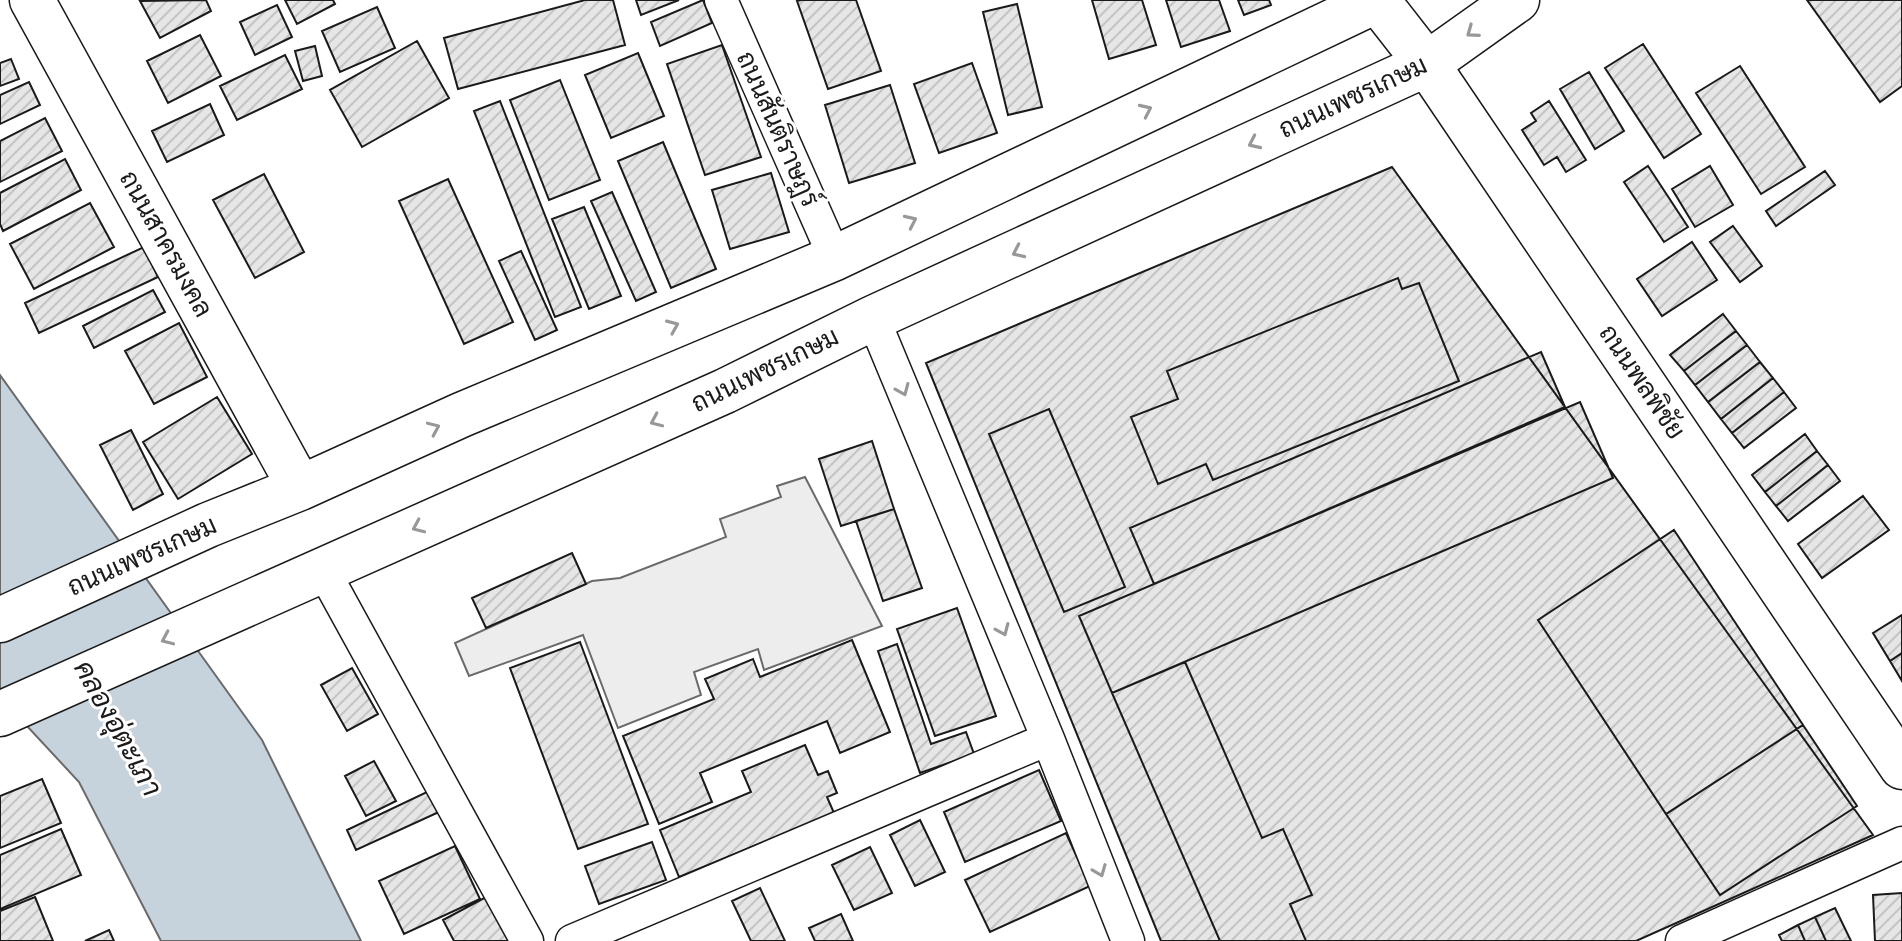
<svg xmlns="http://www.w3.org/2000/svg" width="1902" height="941" viewBox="0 0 1902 941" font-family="'Times New Roman',Sarabun,serif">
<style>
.parking{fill:#ededed;stroke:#6a6a6a;stroke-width:2}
.water{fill:#c6d2dc;stroke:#6a6a6a;stroke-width:2}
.building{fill:url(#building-hatch);stroke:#1a1a1a;stroke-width:2}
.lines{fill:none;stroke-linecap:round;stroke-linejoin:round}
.street-casing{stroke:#1a1a1a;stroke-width:35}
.secondary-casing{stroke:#1a1a1a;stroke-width:47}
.street{stroke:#fff;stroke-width:32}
.secondary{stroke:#fff;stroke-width:44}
.oneway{stroke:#989898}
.labels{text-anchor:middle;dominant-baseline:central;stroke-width:6;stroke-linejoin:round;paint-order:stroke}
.street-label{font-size:26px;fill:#1a1a1a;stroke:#fff}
.water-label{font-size:28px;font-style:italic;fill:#1a1a1a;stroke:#fff}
</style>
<defs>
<pattern id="building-hatch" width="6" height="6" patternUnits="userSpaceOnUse" patternTransform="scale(2)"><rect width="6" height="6" fill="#e6e6e6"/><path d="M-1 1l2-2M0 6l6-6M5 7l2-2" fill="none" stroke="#c5c5c5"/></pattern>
</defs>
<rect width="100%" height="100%" fill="#fff"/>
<!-- parking -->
<path class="parking" d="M805,477L882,626L764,670L758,649L694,672L701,695L618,728L583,635L469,676L455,643L592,581L620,578L726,537L720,519L781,497L777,486Z"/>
<!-- water -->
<path class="water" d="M0,375L262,740L361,941H161L79,782L0,697Z"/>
<!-- building -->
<path class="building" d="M206,0L211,11L160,38L140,1Z
M285,0H333L335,4L297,24Z
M585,0H613L625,45L458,89L444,38Z
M636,0H679L641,15Z
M703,0L712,23L660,46L651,22Z
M801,0H856L881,71L828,89L797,1Z
M1092,0H1142L1156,45L1109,59Z
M1166,0H1219L1230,31L1181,47Z
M1238,0H1269L1271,5L1244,15Z
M1807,0H1902V86L1880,102Z
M1017,4L1042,107L1008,115L983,12Z
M277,5L292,37L255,55L240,22Z
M377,7L395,48L340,72L322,31Z
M200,35L221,76L168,103L147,61Z
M417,41L449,98L362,147L330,90Z
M1643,44L1701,134L1664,158L1605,68Z
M722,45L761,157L705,175L667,64Z
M315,46L322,76L303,81L295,51Z
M638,53L664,116L611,138L585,75Z
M285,55L302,89L237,120L220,86Z
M11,59L19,79L0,86V63Z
M972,63L997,133L939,153L914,84Z
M1740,66L1805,167L1761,194L1696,93Z
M1589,72L1624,131L1595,149L1560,89Z
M560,80L600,180L549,200L510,100Z
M29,82L40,105L0,124V95Z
M890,85L915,163L849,183L825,105Z
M500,101L581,307L555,317L474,111Z
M1549,101L1586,160L1566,172L1557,157L1544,165L1522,130L1536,121L1531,113Z
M210,104L224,135L167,162L152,131Z
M45,118L62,151L0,182V141Z
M663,142L716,269L671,288L618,161Z
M65,159L81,190L3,231L0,224V193Z
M1648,166L1688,227L1664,242L1624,182Z
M1710,166L1733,205L1695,227L1672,189Z
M1392,167L1873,835L1636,941H1161L926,363Z
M1825,171L1835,185L1776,226L1766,211Z
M771,173L789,232L730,249L712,190Z
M264,174L304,252L255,278L213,200Z
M448,179L513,322L464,344L399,201Z
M612,192L656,292L636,301L591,201Z
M90,203L114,247L34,289L10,244Z
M584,207L621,296L589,309L552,219Z
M1733,226L1762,266L1740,282L1710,242Z
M1692,242L1717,280L1662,316L1637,279Z
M144,247L158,277L39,333L25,303Z
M521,251L557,330L535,340L499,261Z
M1398,278L1402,289L1419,283L1459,381L1213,480L1206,464L1158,484L1131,417L1178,399L1167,371Z
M153,290L165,312L94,348L83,326Z
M1723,314L1736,331L1684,371L1670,355Z
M179,323L207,377L154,404L125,351Z
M1736,331L1747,345L1695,385L1684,371Z
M1747,345L1760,362L1708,402L1695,385Z
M1541,352L1565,407L1154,584L1130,528Z
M1760,362L1773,378L1721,419L1708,402Z
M1773,378L1784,392L1732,433L1721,419Z
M1784,392L1796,408L1744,448L1732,433Z
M217,397L252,454L178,499L143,442Z
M1580,402L1613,478L1112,693L1079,616Z
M1049,409L1125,587L1064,612L989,434Z
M131,430L163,494L133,510L100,445Z
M1805,434L1817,451L1765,492L1752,475Z
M872,441L894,509L841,526L819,459Z
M1817,451L1828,465L1776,506L1765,492Z
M1828,465L1840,481L1788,521L1776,506Z
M1863,496L1889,530L1822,578L1798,544Z
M894,509L922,588L883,601L856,521Z
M1674,530L1803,725L1666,814L1538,620Z
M572,553L586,584L486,628L472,598Z
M957,608L996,716L935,736L897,629Z
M1902,615V653L1890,661L1873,633Z
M852,640L890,732L840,753L827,721L700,773L712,802L659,824L623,736L714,699L705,679L753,659L760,677Z
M580,642L648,824L578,849L510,668Z
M897,644L931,744L966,732L974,754L920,773L878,651Z
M1902,653V681L1890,661Z
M1185,662L1262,838L1283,829L1312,895L1290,904L1306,941H1220L1112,693Z
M352,668L378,714L347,731L321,685Z
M1803,725L1857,806L1720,895L1666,814Z
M805,745L818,775L828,771L837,793L827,797L834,813L679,877L660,830L751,792L742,771Z
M374,761L396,801L366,816L345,776Z
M1039,770L1061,821L965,862L944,812Z
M42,779L61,823L0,848V796Z
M429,791L439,812L356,850L347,830Z
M920,820L945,872L915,886L890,835Z
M61,829L81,875L0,909V855Z
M1066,833L1090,886L990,932L965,880Z
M652,842L666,880L599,904L585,866Z
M455,846L480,899L404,934L379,881Z
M870,847L892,893L854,910L832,865Z
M760,888L785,941H751L732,901Z
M1902,893V941H1875L1873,895Z
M488,896L512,941H454L443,920Z
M35,897L53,941H0V911Z
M1835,908L1851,941H1826L1815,917Z
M841,914L853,941H815L809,928Z
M1815,917L1826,941H1805L1798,925Z
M1798,925L1805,941H1782L1779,935Z
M109,930L114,941H85Z"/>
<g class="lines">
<defs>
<path id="street" d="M721,0L835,258
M873,318L1048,739L1128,941
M323,570L527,941
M572,941L1048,739
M1682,941L1902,843"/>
<path id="secondary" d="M32,0L300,488
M1377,0L1427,64L1902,767
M0,620L208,525L300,488L461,415L835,258L1378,0
M0,714L725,391L873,318L1427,64L1517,0"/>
</defs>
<!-- street casing -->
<use href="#street" class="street-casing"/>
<!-- secondary casing -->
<use href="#secondary" class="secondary-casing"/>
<!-- street -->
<use href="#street" class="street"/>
<!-- secondary -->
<use href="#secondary" class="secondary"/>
</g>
<!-- one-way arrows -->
<defs><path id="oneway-chevron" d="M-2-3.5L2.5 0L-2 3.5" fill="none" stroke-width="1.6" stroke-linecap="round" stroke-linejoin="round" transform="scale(2)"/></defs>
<g class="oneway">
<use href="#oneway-chevron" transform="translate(1472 32) rotate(144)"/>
<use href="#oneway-chevron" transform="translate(1146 110) rotate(-25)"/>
<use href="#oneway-chevron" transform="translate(1254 143) rotate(155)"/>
<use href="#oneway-chevron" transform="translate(911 221) rotate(-25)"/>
<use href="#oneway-chevron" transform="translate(1018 252) rotate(155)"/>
<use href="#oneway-chevron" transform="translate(673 326) rotate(-23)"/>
<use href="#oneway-chevron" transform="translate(903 390) rotate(67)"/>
<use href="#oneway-chevron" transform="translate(656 421) rotate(156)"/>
<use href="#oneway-chevron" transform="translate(434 428) rotate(-24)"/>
<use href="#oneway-chevron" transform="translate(418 527) rotate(156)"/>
<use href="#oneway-chevron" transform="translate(1003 630) rotate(67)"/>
<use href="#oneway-chevron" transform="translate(167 639) rotate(156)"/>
<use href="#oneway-chevron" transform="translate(1100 871) rotate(68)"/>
</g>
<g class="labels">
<!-- street labels -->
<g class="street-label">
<text transform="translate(1353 97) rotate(-25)">ถนนเพชรเกษม</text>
<text transform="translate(778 129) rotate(66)">ถนนสันติราษฎร์</text>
<text transform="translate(166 244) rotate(61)">ถนนสาครมงคล</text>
<text transform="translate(765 370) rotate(-26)">ถนนเพชรเกษม</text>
<text transform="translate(1642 382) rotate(56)">ถนนพลพิชัย</text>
<text transform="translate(142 556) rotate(-24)">ถนนเพชรเกษม</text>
</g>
<!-- water labels -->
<g class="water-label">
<text transform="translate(118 728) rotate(61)">คลองอุ่ตะเภา</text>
</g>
</g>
</svg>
